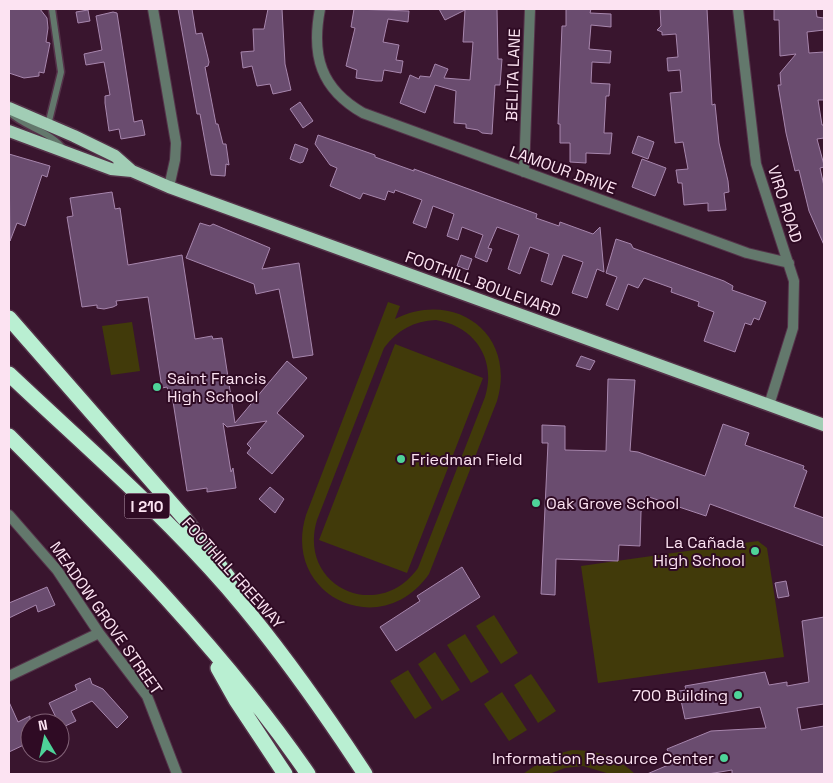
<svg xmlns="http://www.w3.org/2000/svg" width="833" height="783" viewBox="0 0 833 783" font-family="'Space Grotesk',sans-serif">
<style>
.green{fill:#413a0a;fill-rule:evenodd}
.building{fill:#6a4c6f;stroke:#a786ad}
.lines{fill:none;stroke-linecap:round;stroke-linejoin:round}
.lane-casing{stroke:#543249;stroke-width:9}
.street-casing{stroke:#543249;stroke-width:12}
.primary-casing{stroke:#543249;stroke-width:15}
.highway-casing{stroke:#543249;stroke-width:18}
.lane{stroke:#63786c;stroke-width:6}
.street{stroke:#63786c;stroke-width:10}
.primary{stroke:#a1cdb5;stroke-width:12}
.highway{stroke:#b9efd2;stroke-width:15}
.poi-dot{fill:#4ed399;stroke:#2f0b24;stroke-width:2}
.labels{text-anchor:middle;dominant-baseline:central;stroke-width:4;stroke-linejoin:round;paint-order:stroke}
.shield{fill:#2f0b24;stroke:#bea2b4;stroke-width:1}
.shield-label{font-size:15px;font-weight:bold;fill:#fce3f2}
.street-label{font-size:16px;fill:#fce3f2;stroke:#2f0b24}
.poi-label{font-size:16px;fill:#fce3f2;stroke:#2f0b24;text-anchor:start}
</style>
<rect width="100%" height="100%" fill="#39152e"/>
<!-- green -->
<path class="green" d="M388,302L400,306L395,319C455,289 517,334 497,401L429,574C381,643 281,596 306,515ZM436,320C474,326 497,359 485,397L418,568C378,624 297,586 317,520L384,348C397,330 414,321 436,320Z
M132,322L140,371L111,375L102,326Z
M395,344L483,378L407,573L319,540Z
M758,541L767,548L784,657L598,683L581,566Z
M494,615L518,653L501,664L476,626Z
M465,634L489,672L471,683L447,645Z
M435,652L460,690L442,701L418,664Z
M408,670L432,708L415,719L390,681Z
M531,674L556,711L538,723L514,685Z
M502,692L527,730L509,741L484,704Z
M572,750C597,750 617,757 635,774H610L583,766L565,768L549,774H523L549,756Z"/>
<!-- building -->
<path class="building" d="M9,9H40L47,18L48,28L46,42L50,43L44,73L39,72V76L24,78L9,73Z
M178,9H192L196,34L202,33L209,62L208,66L205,67L216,124H218L223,144H226L229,165L226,164L225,176L211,175L200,114H197Z
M268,9H282L285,64L291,90L273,94L270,84L257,86L252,66L243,68L241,52L254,51L253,29H264Z
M354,9L409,11L408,22L388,19L383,42L399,45L396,60L403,61L401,73L384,70L382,81H376L356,78L357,70L346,66L355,28L351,27Z
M439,9H497L498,59H502L500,85H495L492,134L482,133L478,130L466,128V124L454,123L456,91L435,85L425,113L400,103L410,75L419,79L420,76L430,77L435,64L448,69L444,78L470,80L473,42H463L465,10L445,20Z
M566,9H591L590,13L611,14V27L591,25L589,49L611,51L610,63L592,62L591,83L610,84L609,96H606L604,133H612L610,154L586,153V163L570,162V143H560V124H558L562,26H566Z
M660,9H707L712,105L715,104L719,143L728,181L729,192L724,193L726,210L708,211V203L684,205L682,183H678L676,170L688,169L683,142L675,143L670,93L682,92L680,70L668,71L667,58L678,57L676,34L662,35V32L657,30L661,26Z
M774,9H816L817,17L824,18V30L807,32L809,53L824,52V100H818L822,125H824V138L817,139L824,165V167L820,168L824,186V245L809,211L799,170L795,171L786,133L778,85H781L780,73L796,54L780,56L779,20H774Z
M88,10L90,21L78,23L76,12Z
M113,12L117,13L134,122L142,120L145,135L121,139L119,129L109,131L105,103V96L110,95L104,62L86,65L84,54L102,50L96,16Z
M300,102L313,121L303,128L290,109Z
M318,135L375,155V157L414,171V169L537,214L536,218L559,226L560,222L593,234L600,227L604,272L597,269L587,298L572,293L583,262L563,255L552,285L541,281L549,254L530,247L520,274L508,269L519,235L497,227L488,248L492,249L487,262L475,257L483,235L462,227L458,240L447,236L454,214L433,206L426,228L413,223L422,200L395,190L394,193L388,191L385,200L363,193L360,199L330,186L337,168L330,165L315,144Z
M638,136L654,142L648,159L632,153Z
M295,144L308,149L303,162L300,163L290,159Z
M9,154L50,166L47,177L42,175L25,226L17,223L10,241Z
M642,159L666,168L655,196L632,187Z
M112,192L115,209L120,208L128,265L182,255L195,339L212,336L213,339L222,338L235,423L287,361L307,378L277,413L304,436L272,474L247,453L251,448L247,444L267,421L227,427L223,423L231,472L233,468L236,488L207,492V488L187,491L172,395H169L167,387L162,388L148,297L116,301L117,305L113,307L104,309L97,308V305L82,307L67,217L73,216L70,198Z
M200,223L210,226L213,224L270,248L262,269L299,263L313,355L293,358L279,289L256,294L254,284L186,258Z
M616,239L631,244L633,248L724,281L733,286L732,290L766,302L759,320L754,318L751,325L745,323L735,352L704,341L714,312L698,306L699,302L671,292L672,288L644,278L638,288L628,284L618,310L606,305L617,277L606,273Z
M461,255L472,259L468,270L457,266Z
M581,356L595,361L590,370L576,366Z
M608,379L635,380L630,451L638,452L705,476L723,424L749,433L745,445L804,466L803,469L807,471L794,507L824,518V546L710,504L706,516L646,496L641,512L640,546L619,545L618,561L556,559L555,595L541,594L548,443H542V425L565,426V450L606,451Z
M270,487L284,499L275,513L259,499Z
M462,567L480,597L396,651L380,627L420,601L417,596Z
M786,581L789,596L778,598L775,583Z
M47,587L55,605L38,612L36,605L9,618V603Z
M824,617V704L797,708L801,730L824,726V774H732V770L708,774H647L673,763L667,749L711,731L766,728L760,707L685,719L679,691L686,690L685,686L765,672L769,685L787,682V686L809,682L802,621Z
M90,678L92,684L103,689L128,717L117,728L92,701L71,711L76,721L61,728L49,703L77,690L75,685Z
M9,702L18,722L30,716V733L25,735L28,743L9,752Z"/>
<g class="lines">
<defs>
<path id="lane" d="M9,112C25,128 51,131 64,150
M48,125L61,72L52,9"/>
<path id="street" d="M153,9L176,143L175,160L169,187
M320,9C311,56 321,89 363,113L747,253L789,263
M738,9L756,164L794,281L793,328L769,405
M524,172L530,9
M9,515L57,570L99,633L147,696L177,774
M9,676L99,633"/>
<path id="primary" d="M9,108L74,136L115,156L132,171L169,187L824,425
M9,131L111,169L132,171"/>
<path id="highway" d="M9,318L185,519L230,580
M9,374C83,444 161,511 228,588C278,646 323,710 365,774
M9,436C115,542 223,650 308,774
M218,668L236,700L285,774"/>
</defs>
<!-- lane casing -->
<use href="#lane" class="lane-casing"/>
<!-- street casing -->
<use href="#street" class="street-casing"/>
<!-- primary casing -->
<use href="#primary" class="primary-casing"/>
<!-- highway casing -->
<use href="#highway" class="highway-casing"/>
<!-- lane -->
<use href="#lane" class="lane"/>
<!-- street -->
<use href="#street" class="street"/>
<!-- primary -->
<use href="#primary" class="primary"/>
<!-- highway -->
<use href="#highway" class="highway"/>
</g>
<!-- markers -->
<g class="poi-dot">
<circle cx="157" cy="387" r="5"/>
<circle cx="401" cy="459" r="5"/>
<circle cx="536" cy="503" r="5"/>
<circle cx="755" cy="551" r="5"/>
<circle cx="738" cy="695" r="5"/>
<circle cx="724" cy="758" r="5"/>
</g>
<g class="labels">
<!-- shield labels -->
<rect class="shield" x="124.5" y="493.5" width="45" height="25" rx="4"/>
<g class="shield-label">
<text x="147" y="506">I 210</text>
</g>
<!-- street labels -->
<g class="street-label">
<text transform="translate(513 75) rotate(-88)">BELITA LANE</text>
<text transform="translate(563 170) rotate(20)">LAMOUR DRIVE</text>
<text transform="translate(785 204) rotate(72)">VIRO ROAD</text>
<text transform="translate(483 284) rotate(20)">FOOTHILL BOULEVARD</text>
<text transform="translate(233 573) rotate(48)">FOOTHILL FREEWAY</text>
<text transform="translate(106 618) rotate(55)">MEADOW GROVE STREET</text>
</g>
<!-- poi labels -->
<g class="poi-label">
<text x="167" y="378">Saint Francis<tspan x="167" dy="18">High School</tspan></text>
<text x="411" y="459">Friedman Field</text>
<text x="546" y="503">Oak Grove School</text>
<text x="745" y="542" text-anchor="end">La Cañada<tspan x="745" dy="18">High School</tspan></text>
<text x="728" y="695" text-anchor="end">700 Building</text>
<text x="714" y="758" text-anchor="end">Information Resource Center</text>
</g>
</g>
<!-- border -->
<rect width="833" height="783" fill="none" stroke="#fce3f2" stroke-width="20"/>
<!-- north arrow -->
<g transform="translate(45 738) rotate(351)"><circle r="24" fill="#2f0b24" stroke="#816176"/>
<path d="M0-4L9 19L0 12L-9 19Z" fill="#4ed399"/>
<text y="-8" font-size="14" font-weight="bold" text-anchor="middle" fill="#fce3f2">N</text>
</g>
</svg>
